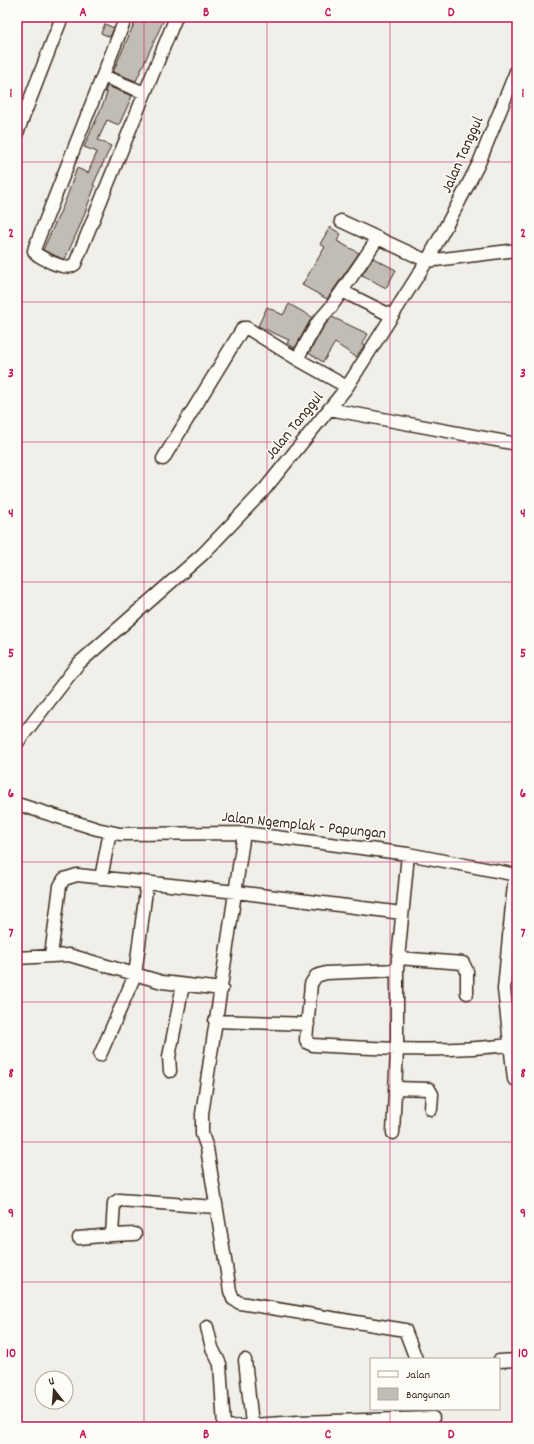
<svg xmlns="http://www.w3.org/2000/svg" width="534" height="1444" viewBox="0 0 534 1444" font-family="Dekko,sans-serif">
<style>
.building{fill:#c1bcb4;stroke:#3b2a1e}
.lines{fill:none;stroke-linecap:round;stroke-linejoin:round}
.street-casing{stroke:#3b2a1e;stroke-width:15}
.street{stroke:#fdfcf7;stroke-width:12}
.grid{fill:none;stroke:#c2185b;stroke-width:1;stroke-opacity:0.55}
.labels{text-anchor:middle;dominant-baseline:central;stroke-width:3;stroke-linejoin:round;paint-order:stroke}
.street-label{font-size:16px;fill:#3b2a1e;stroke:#fdfcf7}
.neatline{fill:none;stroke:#c2185b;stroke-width:1.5}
.grid-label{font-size:13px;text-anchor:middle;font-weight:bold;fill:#c2185b}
</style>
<rect width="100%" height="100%" fill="#f1efea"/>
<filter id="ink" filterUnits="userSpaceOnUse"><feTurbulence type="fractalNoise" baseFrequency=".025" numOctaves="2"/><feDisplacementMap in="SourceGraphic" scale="8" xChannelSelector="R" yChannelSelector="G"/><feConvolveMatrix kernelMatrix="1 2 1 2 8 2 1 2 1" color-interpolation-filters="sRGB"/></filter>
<g filter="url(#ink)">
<!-- building -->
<path class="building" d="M137,17H165L136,81L113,72Z
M105,24L114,28L110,37L101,33Z
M107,86L132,96L119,125L107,120L98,140L111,146L93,185L95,186L79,228L65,259H63L43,250L66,199L77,168L88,173L97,152L84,147L103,104L107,93L105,92Z
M330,227L341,234L337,241L359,253L327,299L302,285L325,247L320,244Z
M373,258L396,270L386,288L362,275Z
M289,304L312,317L295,348L287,343L289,340L258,326L267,307L283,315Z
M332,317L368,334L362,345L364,346L356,357L335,343L323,362L309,353L324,326Z"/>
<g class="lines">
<defs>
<path id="street" d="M126,17L35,247L34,251L36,254C46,260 66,272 75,264L176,17
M103,76L145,93
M17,133L62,17
M341,221L427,261L517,250
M342,291L392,316
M297,359L318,322L331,307L378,238
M329,409L517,444
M163,459L243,328H247L297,359L347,387
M17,743L78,664L203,554L264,490L347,387L427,261L458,204L479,163L517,69
M17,804L97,829L120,834L244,833L408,854L517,875
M244,833L202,1114V1134L207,1148L230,1291L233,1299L240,1303L405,1330L416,1359
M101,878L110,832
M51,955L60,886L64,879L77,875L236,892L402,913
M17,958L69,955L162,982L222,989
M398,958L463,963L467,971V993
M397,970L326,973L316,976L311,984L306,1040L308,1043L313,1045C381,1049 450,1053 517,1044
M215,1021L308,1024
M100,1055L135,975L147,883
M170,1071L169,1057L183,985
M514,1079L504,989L515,874
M395,1088L429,1089L432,1094L431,1109
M393,1133L397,1050V970L408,854
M112,1235L135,1234
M79,1238L112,1235L114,1203L119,1200L215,1207
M207,1327L212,1348L220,1364L224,1427
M245,1360L252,1424
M499,1361L517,1360
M223,1427L298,1422L433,1418"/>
</defs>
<!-- street casing -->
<use href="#street" class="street-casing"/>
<!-- street -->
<use href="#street" class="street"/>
</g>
</g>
<!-- grid -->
<path class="grid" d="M144,17V1427M267,17V1427M390,17V1359M17,162H517M17,302H517M17,442H517M17,582H517M17,722H517M17,862H517M17,1002H517M17,1142H517M17,1282H517M390,1409V1427"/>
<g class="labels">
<!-- street labels -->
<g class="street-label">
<text transform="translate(463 155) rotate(-66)">Jalan Tanggul</text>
<text transform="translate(295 426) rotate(-51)">Jalan Tanggul</text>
<text transform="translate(304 826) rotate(6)">Jalan Ngemplak - Papungan</text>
</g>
</g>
<!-- margin -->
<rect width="534" height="1444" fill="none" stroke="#fdfcf7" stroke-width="44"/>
<!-- legend -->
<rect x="370" y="1358" width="130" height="52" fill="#fdfcf7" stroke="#afa8a0"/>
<rect x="378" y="1371" width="20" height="6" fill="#fdfcf7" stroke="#afa8a0"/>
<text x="406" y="1378" font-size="12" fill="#3b2a1e">Jalan</text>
<rect x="378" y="1388" width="20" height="12" fill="#c1bcb4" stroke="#afa8a0"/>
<text x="406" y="1398" font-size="12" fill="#3b2a1e">Bangunan</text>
<!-- north arrow -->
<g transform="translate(54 1390) rotate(343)"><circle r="19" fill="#fdfcf7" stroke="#afa8a0"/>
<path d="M0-3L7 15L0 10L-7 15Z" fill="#3b2a1e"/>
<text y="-6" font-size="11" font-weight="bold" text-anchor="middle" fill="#3b2a1e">U</text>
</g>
<rect x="22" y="22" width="490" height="1400" class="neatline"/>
<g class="grid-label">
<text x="83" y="16">A</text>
<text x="206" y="16">B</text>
<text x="328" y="16">C</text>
<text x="451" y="16">D</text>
<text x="11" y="97">1</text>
<text x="523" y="97">1</text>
<text x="11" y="237">2</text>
<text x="523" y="237">2</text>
<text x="11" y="377">3</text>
<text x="523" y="377">3</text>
<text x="11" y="517">4</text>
<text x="523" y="517">4</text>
<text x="11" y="657">5</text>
<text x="523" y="657">5</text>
<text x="11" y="797">6</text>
<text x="523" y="797">6</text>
<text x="11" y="937">7</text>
<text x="523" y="937">7</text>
<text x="11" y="1077">8</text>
<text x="523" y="1077">8</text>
<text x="11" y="1217">9</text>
<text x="523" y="1217">9</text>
<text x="11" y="1357">10</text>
<text x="523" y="1357">10</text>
<text x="83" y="1438">A</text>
<text x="206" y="1438">B</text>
<text x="328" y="1438">C</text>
<text x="451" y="1438">D</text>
</g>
</svg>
